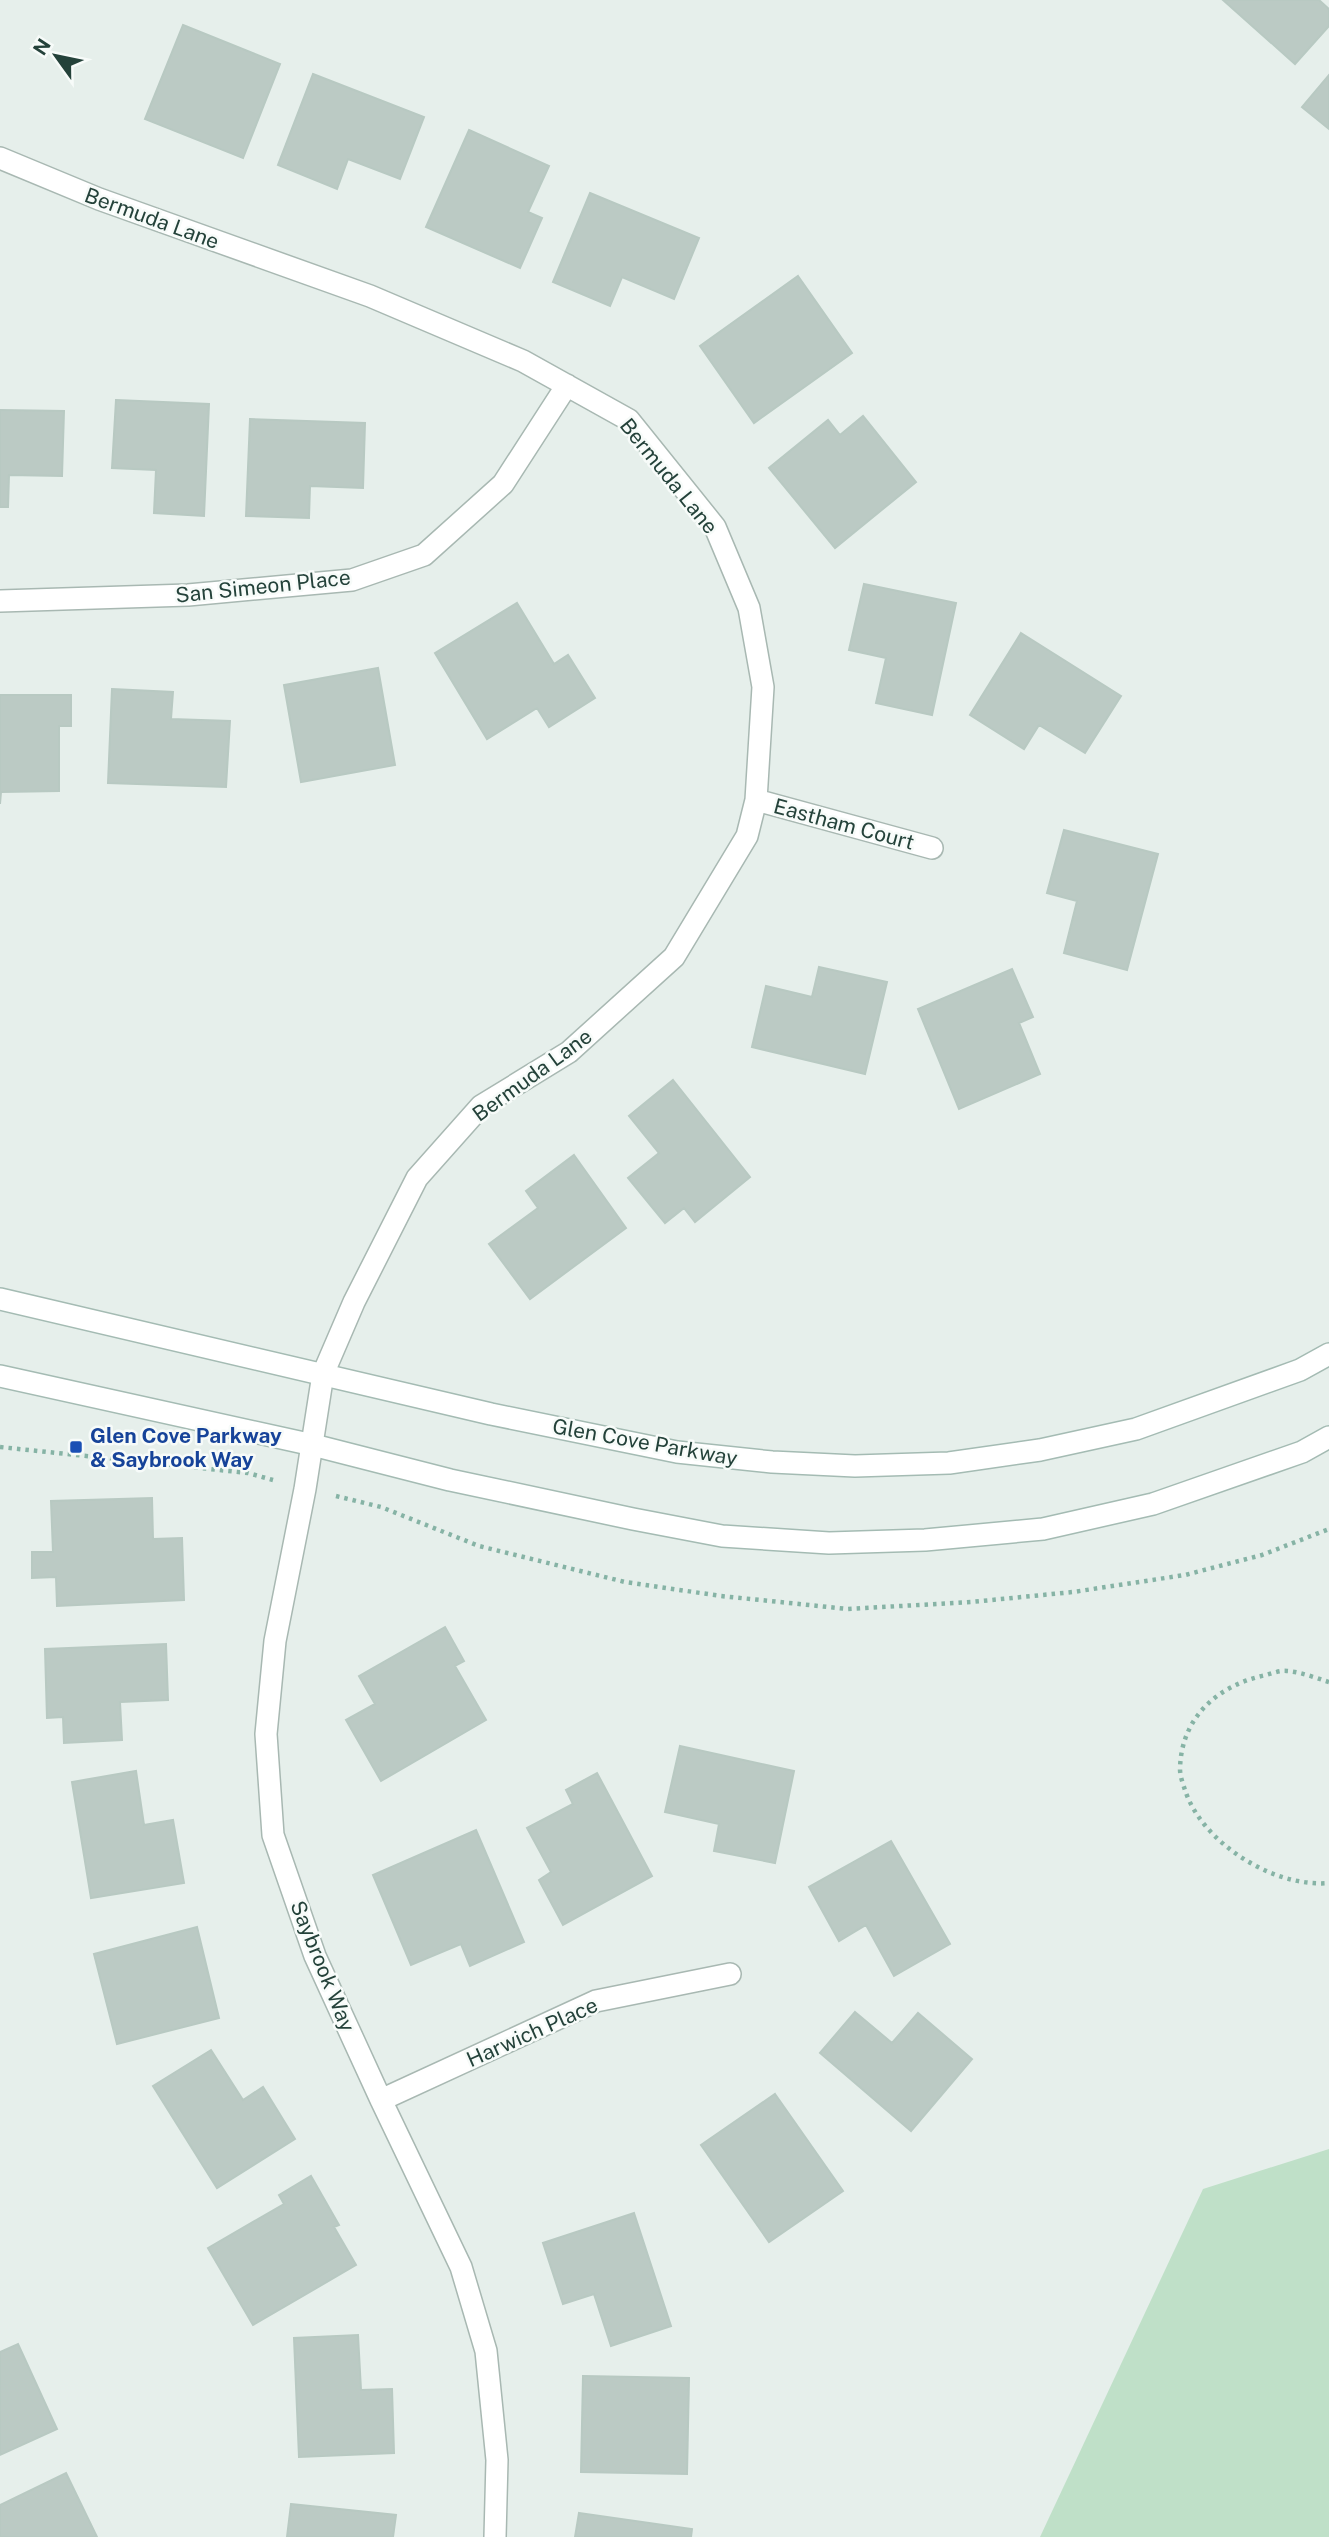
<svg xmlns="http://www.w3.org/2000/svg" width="1329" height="2537" viewBox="0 0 1329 2537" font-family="'Public Sans',sans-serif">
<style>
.green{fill:#bfe0c8}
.building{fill:#bbcac4;stroke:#b8c9c2;stroke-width:2}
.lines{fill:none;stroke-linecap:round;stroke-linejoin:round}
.street-casing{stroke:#a8b8b2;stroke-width:24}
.secondary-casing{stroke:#a4bbb3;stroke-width:24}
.path{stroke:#86b3a5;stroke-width:4.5;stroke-dasharray:3.5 5;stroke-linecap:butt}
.street{stroke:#fff;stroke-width:21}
.secondary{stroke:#fff;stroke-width:21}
.transit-dot{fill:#1a4fb4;stroke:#f7fbf9;stroke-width:2.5}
.labels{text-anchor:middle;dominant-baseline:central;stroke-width:5;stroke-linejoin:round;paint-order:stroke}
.street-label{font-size:21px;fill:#24423a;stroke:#f7fbf9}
.transit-label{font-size:21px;font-weight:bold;fill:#164399;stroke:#f7fbf9;text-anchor:start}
</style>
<rect width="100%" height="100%" fill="#e6efeb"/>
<!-- green -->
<path class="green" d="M1329,2149V2537H1040L1203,2189Z"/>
<!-- building -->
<path class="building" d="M1223,0H1319L1329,9V26L1295,64Z
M183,25L280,64L243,158L145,119Z
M313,74L424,117L400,179L348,159L337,189L278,165Z
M1329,75V129L1302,107Z
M469,130L549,166L528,212L542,218L520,268L426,227Z
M590,193L699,238L674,299L622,277L610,306L553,282Z
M798,276L852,353L754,423L700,346Z
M116,400L209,404L204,516L154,513L156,470L112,468Z
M0,410L64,411L62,476L9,475L8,507H0Z
M863,416L916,482L835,548L769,468L828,420L840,435Z
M250,419L365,423L363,488L310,486L309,518L246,516Z
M864,584L956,603L932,715L876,703L886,658L849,650Z
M517,603L554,664L568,655L595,698L549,727L537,708L487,739L435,653Z
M1021,633L1121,696L1085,753L1039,725L1024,749L970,715Z
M378,668L395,765L301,782L284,685Z
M112,689L173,692L171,719L230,721L226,787L108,783Z
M0,695H71V726H59V791L1,792L0,804Z
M1064,830L1158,854L1127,970L1064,953L1077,901L1047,893Z
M819,967L887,982L865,1074L752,1047L766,986L812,997Z
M1012,969L1033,1017L1019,1023L1040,1074L959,1109L918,1009Z
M673,1080L750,1177L695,1222L684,1208L665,1223L628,1178L659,1153L629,1116Z
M574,1155L626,1228L530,1299L489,1244L538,1208L526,1191Z
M152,1498L153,1539L182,1538L184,1600L57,1606L56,1577L32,1578V1552H53L51,1501Z
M445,1627L464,1661L455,1666L486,1720L381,1781L346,1720L375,1704L359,1676Z
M166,1644L168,1700L120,1702L122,1740L64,1743L63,1717L47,1718L45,1649Z
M680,1746L794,1771L775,1863L714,1851L719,1824L665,1812Z
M136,1771L144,1825L173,1820L184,1883L91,1898L72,1782Z
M597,1773L652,1876L563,1925L539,1880L551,1872L527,1828L573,1804L566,1790Z
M476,1830L524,1942L470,1966L461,1944L411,1965L373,1875Z
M891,1841L950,1944L894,1976L866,1925L839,1941L809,1887Z
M197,1927L219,2018L117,2044L94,1954Z
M855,2012L892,2043L918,2013L972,2059L911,2131L820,2053Z
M211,2050L243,2100L263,2087L295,2139L217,2188L153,2086Z
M775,2094L843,2191L769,2242L701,2145Z
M311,2176L339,2225L334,2227L356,2265L253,2325L208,2248L284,2204L279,2195Z
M634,2213L671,2326L611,2346L594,2294L563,2304L543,2243Z
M358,2335L361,2390L392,2389L394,2453L299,2457L294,2338Z
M18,2344L57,2429L0,2455V2352Z
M583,2376L689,2378L687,2474L581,2472Z
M66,2473L97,2537H0V2505Z
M291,2504L396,2515L393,2537H287Z
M579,2513L692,2529L691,2537H575Z"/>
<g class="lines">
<defs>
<path id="street" d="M0,158L99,199L370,296L523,361L629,420L715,527L749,608L763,687L756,800L747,836L674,957L569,1052L481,1106L417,1178L354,1302L323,1374L305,1489L275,1641L266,1734L273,1835L315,1956L381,2100L461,2267L486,2351L497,2460L495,2537
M0,601L188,595L352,580L424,555L503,484L567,385
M756,800L932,848
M381,2100L596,2001L730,1974"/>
<path id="secondary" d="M0,1299L491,1414L677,1452L772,1462L855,1466L949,1463L1040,1450L1136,1429L1300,1370L1329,1354
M0,1376L313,1445L450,1480L633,1519L722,1536L829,1543L925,1540L1043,1529L1153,1504L1302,1452L1329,1437"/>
</defs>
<!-- street casing -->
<use href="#street" class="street-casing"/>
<!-- secondary casing -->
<use href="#secondary" class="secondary-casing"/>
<!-- path -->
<path class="path" d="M0,1447L248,1473L273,1480
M336,1496L381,1507L479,1546L625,1582L721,1596L848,1609L971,1602L1073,1592L1185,1575L1262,1555L1329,1529
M1329,1682C1316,1678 1301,1672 1287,1671C1281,1670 1273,1673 1266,1675C1218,1685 1181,1717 1180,1769C1180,1776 1183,1784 1185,1790C1202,1843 1274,1888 1329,1883"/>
<!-- street -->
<use href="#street" class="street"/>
<!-- secondary -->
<use href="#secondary" class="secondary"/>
</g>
<!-- markers -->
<rect class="transit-dot" x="69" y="1440" width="14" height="14" rx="3.5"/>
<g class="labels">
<!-- street labels -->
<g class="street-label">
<text transform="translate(152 218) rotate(20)">Bermuda Lane</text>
<text transform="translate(669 476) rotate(51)">Bermuda Lane</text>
<text transform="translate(263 586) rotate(-6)">San Simeon Place</text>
<text transform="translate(844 824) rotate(15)">Eastham Court</text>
<text transform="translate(532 1075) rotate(-36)">Bermuda Lane</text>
<text transform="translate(645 1442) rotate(10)">Glen Cove Parkway</text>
<text transform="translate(323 1966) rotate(68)">Saybrook Way</text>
<text transform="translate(532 2032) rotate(-24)">Harwich Place</text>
</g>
<!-- transit labels -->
<g class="transit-label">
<text x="90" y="1435">Glen Cove Parkway<tspan x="90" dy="24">&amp; Saybrook Way</tspan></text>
</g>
</g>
<!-- north arrow -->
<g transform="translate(56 56) rotate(303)" stroke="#f7fbf9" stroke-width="5" paint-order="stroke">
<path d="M0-5L12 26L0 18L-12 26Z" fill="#24423a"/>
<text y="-10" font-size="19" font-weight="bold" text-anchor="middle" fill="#24423a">N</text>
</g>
</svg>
